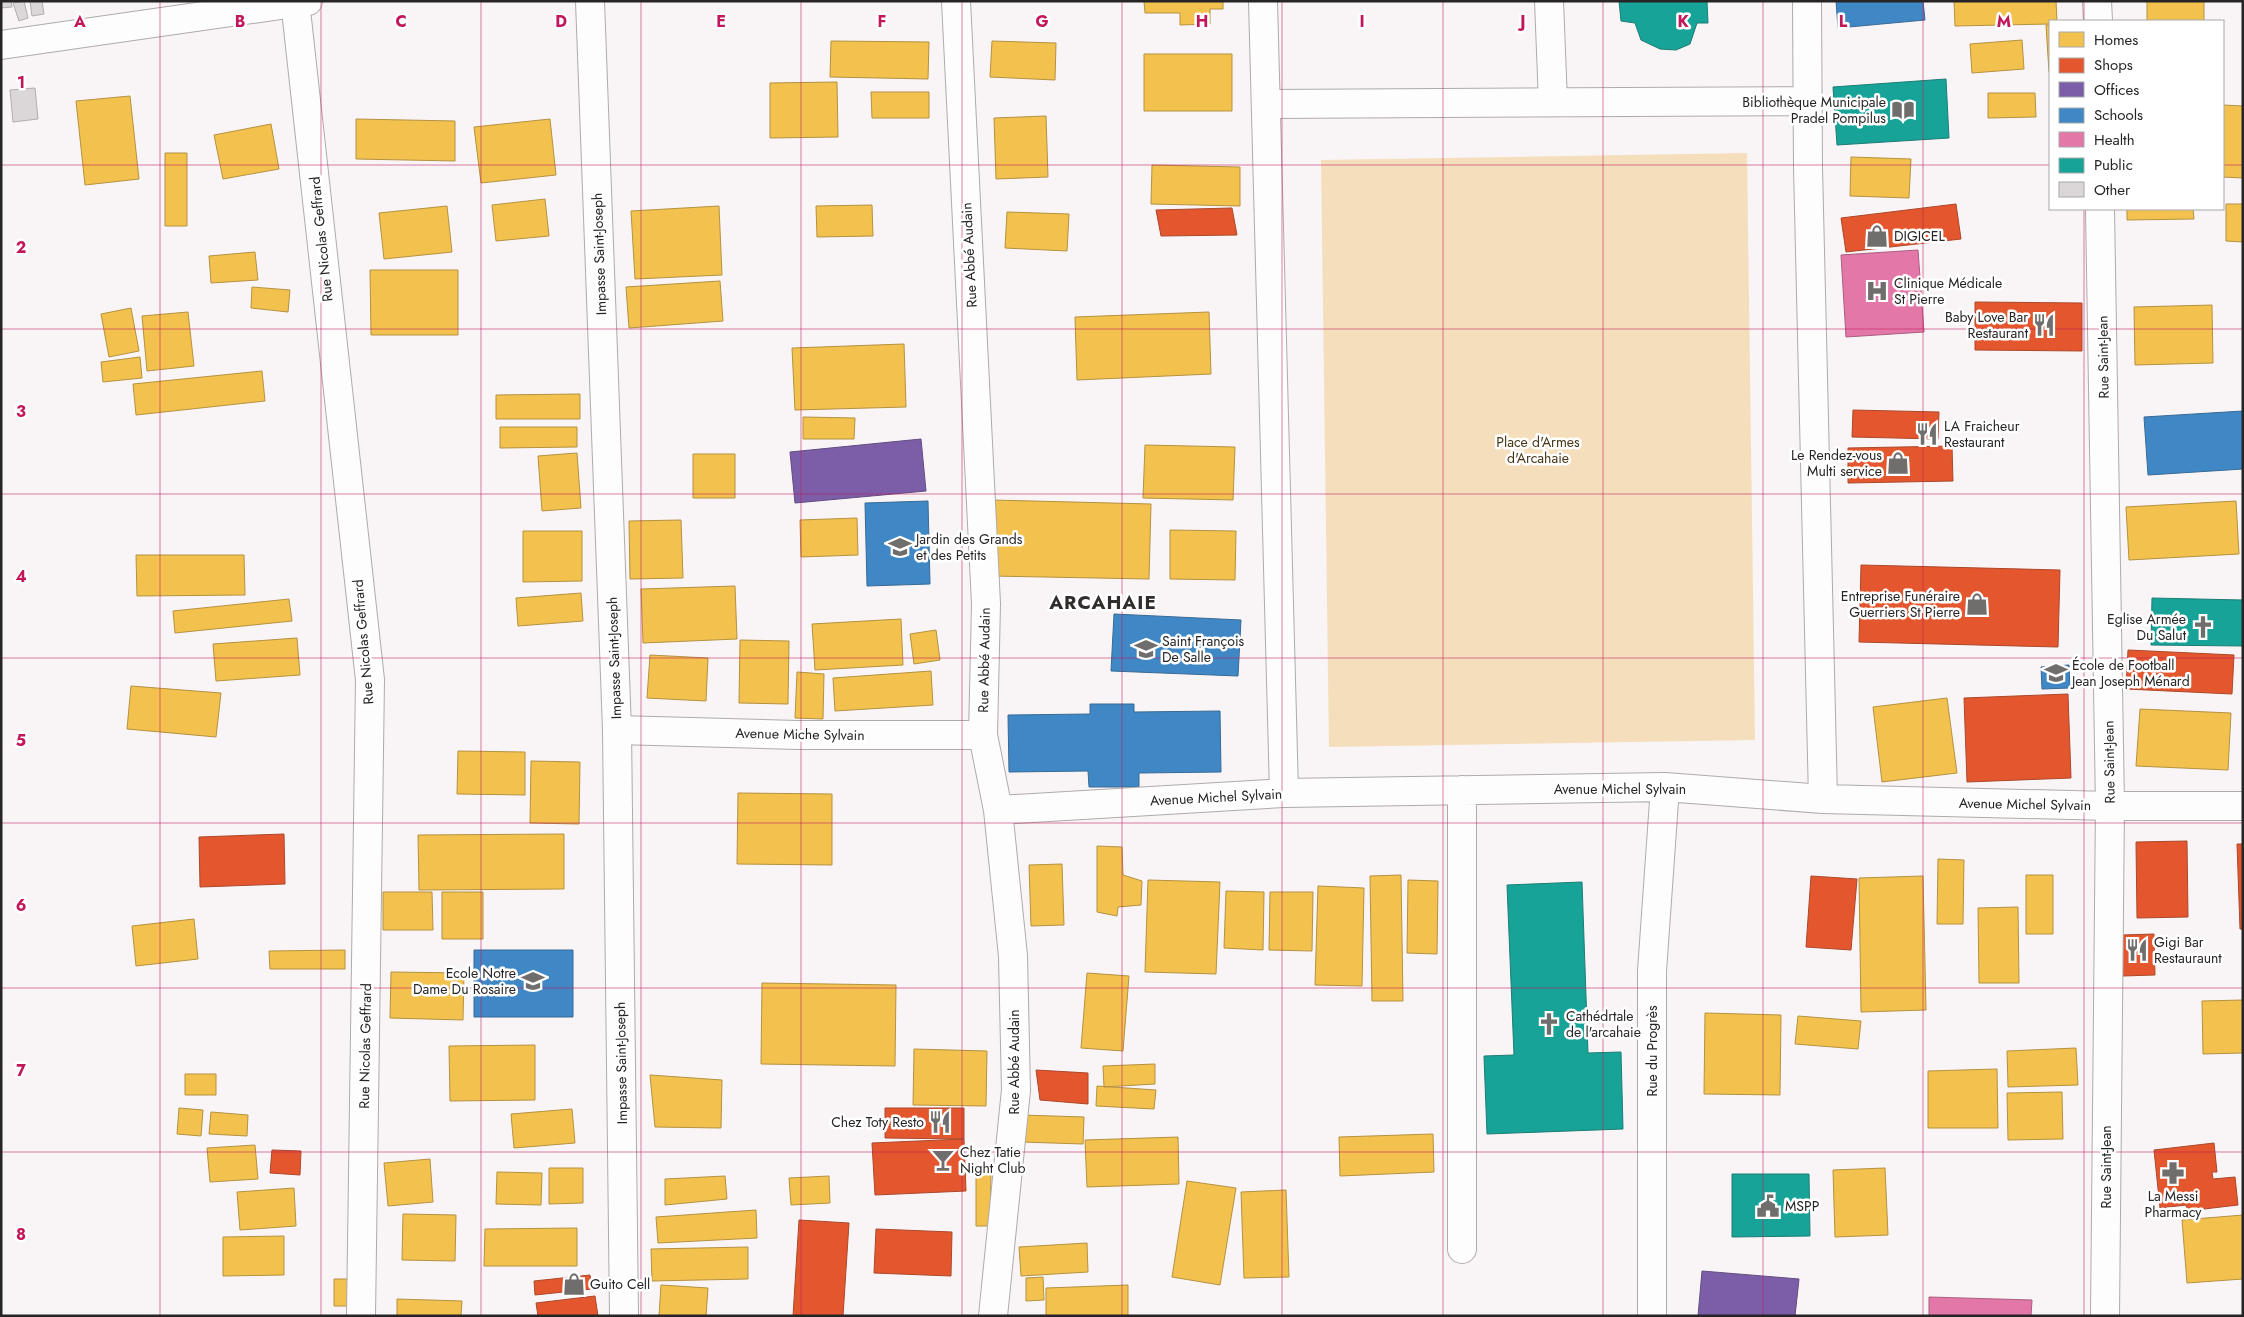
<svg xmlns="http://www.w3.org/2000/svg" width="2244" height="1317" viewBox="0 0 2244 1317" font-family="Jost,sans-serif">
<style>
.green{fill:#f5debc}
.homes{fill:#f2c14e;stroke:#b59241}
.shops{fill:#e4572e;stroke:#ab482b}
.offices{fill:#7b5ea7;stroke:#624d80}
.schools{fill:#3f88c5;stroke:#386a95}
.health{fill:#e377a8;stroke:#aa5e80}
.public{fill:#17a398;stroke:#1c7d75}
.building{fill:#dbd7d8;stroke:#b2aeae}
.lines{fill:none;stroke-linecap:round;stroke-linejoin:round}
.minor-casing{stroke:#aeabab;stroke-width:30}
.tertiary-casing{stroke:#aeabab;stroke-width:30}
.minor{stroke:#fefdfe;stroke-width:28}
.tertiary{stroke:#fefdfe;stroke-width:28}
.grid{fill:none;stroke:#c2185b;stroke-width:1;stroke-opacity:0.55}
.labels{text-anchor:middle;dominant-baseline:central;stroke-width:5;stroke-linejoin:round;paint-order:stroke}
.poi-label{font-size:14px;fill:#262424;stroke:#fff;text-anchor:start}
.street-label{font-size:14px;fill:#262424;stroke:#fff}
.park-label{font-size:14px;fill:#463516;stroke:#fff}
.district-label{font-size:19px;font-weight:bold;letter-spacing:1px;fill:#322d2d;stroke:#fff}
.grid-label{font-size:16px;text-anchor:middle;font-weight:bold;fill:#c2185b;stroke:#fff;stroke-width:5;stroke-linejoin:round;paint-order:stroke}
</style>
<rect width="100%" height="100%" fill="#f9f4f5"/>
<!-- green -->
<path class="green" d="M1747,153L1755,740L1329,747L1321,160Z"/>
<!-- homes -->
<path class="homes" d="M1144,1H1223V9H1210V24L1180,25V13H1145Z
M1954,1H2056L2057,21H2050V24L1955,26Z
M2147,1H2204V21H2147Z
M2046,25H2050V72H2049Z
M2022,40L2024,69L1972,73L1970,44Z
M831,41L929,42L928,79L830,77Z
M992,41L1056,43L1055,80L990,77Z
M1144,54H1232V111H1144Z
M837,82L838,137L770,138V83Z
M871,92H929V118H872Z
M1988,93H2035L2036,117L1988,118Z
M130,96L139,179L85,185L76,101Z
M2223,105L2243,106V178L2223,177Z
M1046,116L1048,177L996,179L994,118Z
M356,119L455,121V161L356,159Z
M550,119L556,175L481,183L474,127Z
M271,124L279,169L223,179L214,135Z
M165,153H187V226H165Z
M1851,157L1911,159L1909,198L1850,196Z
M1152,165L1240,167V206L1151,204Z
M545,199L549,236L496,241L492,205Z
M2226,204H2243V242L2226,241Z
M872,205L873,236L817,237L816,206Z
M447,206L452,252L384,259L379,213Z
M719,206L722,275L635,279L631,211Z
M2127,209H2193L2194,219L2127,220Z
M1007,212L1069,214L1067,251L1005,248Z
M255,252L258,280L211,283L209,256Z
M370,270H458V335H371Z
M720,281L723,321L629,328L626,287Z
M252,287L290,290L288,312L251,308Z
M2212,305L2213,363L2135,365L2134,307Z
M131,308L139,351L109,357L101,314Z
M188,312L194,366L147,371L142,316Z
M1209,312L1211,374L1077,380L1075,317Z
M904,344L906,407L795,410L792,348Z
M140,357L142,378L103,382L101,362Z
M262,371L265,401L136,415L133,384Z
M580,394V419H496V395Z
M803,417L855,418L854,439H803Z
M500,427H577V447L500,448Z
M1145,445L1235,447L1233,500L1143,498Z
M577,453L581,508L542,511L538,456Z
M693,454H735V498H693Z
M992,500L1151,504L1149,579L991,576Z
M2236,501L2239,554L2129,560L2126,507Z
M857,518L858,555L801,557L800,520Z
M681,520L683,578L630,579L629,521Z
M1170,530L1236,531L1235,580L1170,579Z
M523,531H582V581L523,582Z
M136,555H244L245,595L137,596Z
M735,586L737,639L643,643L641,589Z
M581,593L583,621L518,626L516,598Z
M289,599L292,621L175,633L173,611Z
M901,619L903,665L815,670L812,624Z
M936,630L940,660L914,664L910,634Z
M297,638L300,675L216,681L213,644Z
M740,640L789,641L788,704L739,703Z
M650,655L708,658L706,701L647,698Z
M931,671L933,705L835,711L833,678Z
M797,672L824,674L823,719L795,718Z
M131,686L221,693L216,737L127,729Z
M1947,698L1957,773L1882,782L1873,707Z
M2140,709L2231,713L2228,770L2136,766Z
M458,751L525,752V795L457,794Z
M531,761L580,762L579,824L530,823Z
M738,793L832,794V865L737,864Z
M564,834V889L419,890L418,835Z
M1097,846L1122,847L1123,875L1142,881L1141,905L1118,907L1117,916L1097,912Z
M1938,859L1964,860L1963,924H1937Z
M1062,864L1064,925L1031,926L1029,865Z
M1401,875L1403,1001H1372L1370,876Z
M2026,875H2053V934H2026Z
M1923,876L1926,1010L1861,1012L1859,878Z
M1148,880L1220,882L1216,974L1145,972Z
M1408,880L1438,881L1437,954L1407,953Z
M1318,886L1364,888L1362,986L1315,985Z
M1226,891L1264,892L1263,950L1224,948Z
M383,892H432L433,930H383Z
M442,892H483V939H442Z
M1270,892H1313L1312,951L1269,950Z
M2018,907L2019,983H1979L1978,908Z
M194,919L198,959L136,966L132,926Z
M345,950V969H270L269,951Z
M391,972L464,973L463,1020L390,1018Z
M1087,973L1129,976L1123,1051L1081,1048Z
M762,983L896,985L895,1066L761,1064Z
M2243,1000V1053L2203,1054L2202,1001Z
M1705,1013L1781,1015L1780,1095L1704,1094Z
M1798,1016L1861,1021L1858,1049L1795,1044Z
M535,1045V1100L450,1101L449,1046Z
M2076,1048L2078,1085L2008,1087L2007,1051Z
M914,1049L987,1051L986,1106L913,1105Z
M1155,1064V1084L1104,1087L1103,1066Z
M1997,1069L1998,1128H1928V1071Z
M185,1074H216V1095H185Z
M650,1075L722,1080L721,1128L655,1127Z
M1097,1086L1156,1090L1154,1109L1096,1106Z
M2062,1092L2063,1139L2008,1140L2007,1093Z
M179,1108L203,1110L201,1136L177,1134Z
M572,1109L575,1143L514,1148L511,1114Z
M211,1112L248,1115L247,1136L209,1134Z
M1022,1115L1084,1117L1083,1144L1021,1142Z
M1433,1134L1434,1172L1340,1176L1339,1137Z
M1178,1137L1179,1184L1087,1187L1085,1140Z
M255,1145L258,1179L210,1182L207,1148Z
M430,1159L433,1202L388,1206L384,1163Z
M549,1168H583V1203L549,1204Z
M1885,1168L1888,1235L1835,1237L1833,1170Z
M497,1172L542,1173L541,1205L496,1204Z
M976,1174H991L990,1226H976Z
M725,1176L727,1199L665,1205V1179Z
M829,1176L830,1203L791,1205L789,1178Z
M1187,1181L1236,1188L1220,1285L1172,1277Z
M294,1188L296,1226L240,1230L237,1192Z
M1286,1190L1289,1277L1244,1278L1241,1192Z
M756,1210L757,1238L658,1243L656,1217Z
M403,1214L456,1215L455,1261L402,1260Z
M2243,1215V1279L2187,1283L2182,1220Z
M577,1228V1266H484L485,1229Z
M284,1236V1275L223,1276V1237Z
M1087,1243L1088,1272L1021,1276L1019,1247Z
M748,1247V1279L652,1281L651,1249Z
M1043,1277L1044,1300L1026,1301V1278Z
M334,1279H360L359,1306H334Z
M661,1285L708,1288L706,1316H659Z
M1128,1285V1316H1046V1288Z
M397,1299L462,1301L461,1316H397Z"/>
<!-- shops -->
<path class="shops" d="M1956,204L1961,239L1846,252L1841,218Z
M1232,208L1237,235L1161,236L1156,210Z
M1975,302L2082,303V351L1975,350Z
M1853,410L1939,412L1938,439L1852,437Z
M1952,446L1953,481L1848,483V448Z
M1861,565L2060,570L2058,647L1859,642Z
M2128,650L2234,655L2232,694L2126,689Z
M2068,694L2071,778L1967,782L1964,698Z
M284,834L285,884L200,887L199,837Z
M2187,841L2188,917L2137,918L2136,842Z
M2237,844H2243V929H2240Z
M1811,876L1857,879L1851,950L1806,947Z
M2154,934L2155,975L2122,976V935Z
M1036,1070L1088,1073V1104L1040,1100Z
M885,1108H964V1139L885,1138Z
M964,1139L966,1191L875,1195L872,1143Z
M2214,1143L2217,1172H2212L2213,1179L2235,1177L2238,1205L2187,1211L2186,1205L2160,1208L2154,1150Z
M272,1150L301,1151L300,1175L270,1173Z
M799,1220L849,1223L843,1316H793Z
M876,1229L952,1232L951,1276L874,1273Z
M590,1275L592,1289L535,1295L534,1281Z
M595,1296L598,1316H538L536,1303Z"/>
<!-- offices -->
<path class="offices" d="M921,439L926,491L795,503L790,452Z
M1702,1271L1799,1279L1795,1316H1698Z"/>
<!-- schools -->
<path class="schools" d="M1836,1H1923L1925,20L1838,28Z
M2243,411V469L2148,475L2144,417Z
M928,501L930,584L867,586L865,503Z
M1114,614L1241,620L1238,676L1111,671Z
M2069,665L2070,688L2042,689L2041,667Z
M1090,704H1134V712L1220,711L1221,772L1139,773V787H1089L1088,771L1009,772L1008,715L1090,714Z
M474,950H573V1017H474Z"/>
<!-- health -->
<path class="health" d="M1918,250L1924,332L1846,337L1841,255Z
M1929,1297L2032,1300L2031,1316H1929Z"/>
<!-- public -->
<path class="public" d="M1619,1H1707L1708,23H1697L1690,44L1676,50L1660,49L1641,40L1635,23L1621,21Z
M1946,79L1949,138L1837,145L1833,87Z
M2152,598L2243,600V646L2151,645Z
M1582,882L1588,1053L1621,1052L1623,1129L1487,1134L1484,1056L1514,1055L1507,885Z
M1732,1174H1809L1810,1236L1732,1237Z"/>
<!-- building -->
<path class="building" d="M1,1H11L12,7L1,8Z
M24,1L28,18L19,21L13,3Z
M30,1H42L44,14L32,16Z
M35,88L38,119L13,122L10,90Z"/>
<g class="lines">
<defs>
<path id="minor" d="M295,1L370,680L361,1316
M956,1L986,604L983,735L998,810L1013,956L1016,1090L993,1316
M1263,1L1284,793
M1549,1L1553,102
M1807,1L1808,167L1823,799
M2097,1L2098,21
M1,45L308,1
M1266,104L1809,101
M2100,209L2110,806L2105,1316
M617,730L797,735H983
M1462,790V1249
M998,810L1284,793L1665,787L1823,799L2110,806H2243
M1652,1316V971L1665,787"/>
<path id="tertiary" d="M590,1L617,730L624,1316"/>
</defs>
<!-- minor casing -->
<use href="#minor" class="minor-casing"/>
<!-- tertiary casing -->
<use href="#tertiary" class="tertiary-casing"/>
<!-- minor -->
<use href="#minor" class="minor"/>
<!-- tertiary -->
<use href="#tertiary" class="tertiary"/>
</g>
<!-- grid -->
<path class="grid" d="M160,1V1316M321,1V1316M481,1V1316M641,1V1316M801,1V1316M962,1V1316M1122,1V1316M1282,1V1316M1443,1V1316M1603,1V1316M1763,1V1316M1923,1V1316M2084,1V21M1,165H2050M2223,165H2243M2084,209V1316M1,329H2243M1,494H2243M1,658H2243M1,823H2243M1,988H2243M1,1152H2243"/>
<!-- icons -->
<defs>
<symbol id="library-bare" viewBox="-9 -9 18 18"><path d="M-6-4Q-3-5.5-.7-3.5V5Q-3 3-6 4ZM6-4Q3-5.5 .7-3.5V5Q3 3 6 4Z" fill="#706d6d" stroke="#fff" stroke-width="2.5" paint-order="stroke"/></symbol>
<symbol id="shop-bare" viewBox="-9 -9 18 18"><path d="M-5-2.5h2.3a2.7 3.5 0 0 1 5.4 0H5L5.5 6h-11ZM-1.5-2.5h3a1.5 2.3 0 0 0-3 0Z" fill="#706d6d" stroke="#fff" stroke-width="2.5" paint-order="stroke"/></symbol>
<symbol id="hospital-bare" viewBox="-9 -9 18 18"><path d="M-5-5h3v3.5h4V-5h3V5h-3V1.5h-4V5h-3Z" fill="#706d6d" stroke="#fff" stroke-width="2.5" paint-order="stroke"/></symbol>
<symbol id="restaurant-bare" viewBox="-9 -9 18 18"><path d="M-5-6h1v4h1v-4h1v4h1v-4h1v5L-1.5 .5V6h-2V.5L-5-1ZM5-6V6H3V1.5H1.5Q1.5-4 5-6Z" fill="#706d6d" stroke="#fff" stroke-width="2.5" paint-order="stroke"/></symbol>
<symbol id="school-bare" viewBox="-9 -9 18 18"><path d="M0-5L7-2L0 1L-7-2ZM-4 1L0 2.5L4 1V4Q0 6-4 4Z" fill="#706d6d" stroke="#fff" stroke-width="2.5" paint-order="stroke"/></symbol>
<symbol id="church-bare" viewBox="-9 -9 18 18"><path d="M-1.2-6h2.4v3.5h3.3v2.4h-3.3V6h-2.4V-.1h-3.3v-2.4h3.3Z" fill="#706d6d" stroke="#fff" stroke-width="2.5" paint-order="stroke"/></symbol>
<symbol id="university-bare" viewBox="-9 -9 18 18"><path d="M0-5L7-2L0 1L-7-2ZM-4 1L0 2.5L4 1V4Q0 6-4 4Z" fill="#706d6d" stroke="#fff" stroke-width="2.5" paint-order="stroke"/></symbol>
<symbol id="bar-bare" viewBox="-9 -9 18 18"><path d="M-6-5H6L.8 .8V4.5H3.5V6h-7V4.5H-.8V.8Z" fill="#706d6d" stroke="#fff" stroke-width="2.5" paint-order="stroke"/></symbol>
<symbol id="pharmacy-bare" viewBox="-9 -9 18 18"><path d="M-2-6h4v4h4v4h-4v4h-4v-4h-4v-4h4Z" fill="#706d6d" stroke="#fff" stroke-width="2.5" paint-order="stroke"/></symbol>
<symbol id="civic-bare" viewBox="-9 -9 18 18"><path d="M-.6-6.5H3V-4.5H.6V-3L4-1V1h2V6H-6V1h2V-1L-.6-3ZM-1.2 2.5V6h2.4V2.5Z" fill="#706d6d" stroke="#fff" stroke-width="2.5" paint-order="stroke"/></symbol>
</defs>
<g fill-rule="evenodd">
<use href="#library-bare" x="1887" y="94" width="32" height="32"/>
<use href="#shop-bare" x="1861" y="220" width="32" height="32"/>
<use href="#hospital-bare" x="1861" y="275" width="32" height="32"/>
<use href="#restaurant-bare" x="2028" y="309" width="32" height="32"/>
<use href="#restaurant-bare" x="1911" y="418" width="32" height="32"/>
<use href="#shop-bare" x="1882" y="447" width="32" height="32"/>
<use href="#school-bare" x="884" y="531" width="32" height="32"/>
<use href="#shop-bare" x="1961" y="588" width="32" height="32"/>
<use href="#church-bare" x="2187" y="611" width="32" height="32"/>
<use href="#school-bare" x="1130" y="633" width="32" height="32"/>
<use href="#university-bare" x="2040" y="657" width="32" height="32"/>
<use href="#restaurant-bare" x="2121" y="934" width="32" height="32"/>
<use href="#school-bare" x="517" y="965" width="32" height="32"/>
<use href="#church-bare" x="1533" y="1008" width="32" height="32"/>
<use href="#restaurant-bare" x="924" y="1106" width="32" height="32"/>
<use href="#bar-bare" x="927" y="1144" width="32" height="32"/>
<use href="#pharmacy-bare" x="2157" y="1157" width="32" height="32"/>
<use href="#civic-bare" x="1752" y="1190" width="32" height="32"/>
<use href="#shop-bare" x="558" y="1268" width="32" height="32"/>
</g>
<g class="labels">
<!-- poi labels -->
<g class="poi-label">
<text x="1886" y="102" text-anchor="end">Bibliothèque Municipale<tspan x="1886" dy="16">Pradel Pompilus</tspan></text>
<text x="1894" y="236">DIGICEL</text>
<text x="1894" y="283">Clinique Médicale<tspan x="1894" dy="16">St Pierre</tspan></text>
<text x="2028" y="317" text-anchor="end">Baby Love Bar<tspan x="2028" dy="16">Restaurant</tspan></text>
<text x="1944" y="426">LA Fraicheur<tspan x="1944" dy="16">Restaurant</tspan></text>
<text x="1882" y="455" text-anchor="end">Le Rendez-vous<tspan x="1882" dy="16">Multi service</tspan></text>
<text x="916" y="539">Jardin des Grands<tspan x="916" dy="16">et des Petits</tspan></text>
<text x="1960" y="596" text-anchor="end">Entreprise Funéraire<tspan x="1960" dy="16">Guerriers St Pierre</tspan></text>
<text x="2186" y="619" text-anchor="end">Eglise Armée<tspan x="2186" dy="16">Du Salut</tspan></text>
<text x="1162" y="641">Saint François<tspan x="1162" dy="16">De Salle</tspan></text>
<text x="2072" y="665">École de Football<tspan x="2072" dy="16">Jean Joseph Ménard</tspan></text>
<text x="2154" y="942">Gigi Bar<tspan x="2154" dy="16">Restauraunt</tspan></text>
<text x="516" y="973" text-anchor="end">Ecole Notre<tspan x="516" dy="16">Dame Du Rosaire</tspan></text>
<text x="1566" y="1016">Cathédrtale<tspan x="1566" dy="16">de l'arcahaie</tspan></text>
<text x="924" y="1122" text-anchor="end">Chez Toty Resto</text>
<text x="960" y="1152">Chez Tatie<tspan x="960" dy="16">Night Club</tspan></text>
<text x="2173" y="1196" text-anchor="middle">La Messi<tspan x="2173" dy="16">Pharmacy</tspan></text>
<text x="1785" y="1206">MSPP</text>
<text x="590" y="1284">Guito Cell</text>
</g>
<!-- street labels -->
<g class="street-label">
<text transform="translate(321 239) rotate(-96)">Rue Nicolas Geffrard</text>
<text transform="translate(599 254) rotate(-92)">Impasse Saint-Joseph</text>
<text transform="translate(969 255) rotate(-93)">Rue Abbé Audain</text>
<text transform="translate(2103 357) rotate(-91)">Rue Saint-Jean</text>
<text transform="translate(363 642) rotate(-95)">Rue Nicolas Geffrard</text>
<text transform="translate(614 658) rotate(-92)">Impasse Saint-Joseph</text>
<text transform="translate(984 660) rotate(-89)">Rue Abbé Audain</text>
<text transform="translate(800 734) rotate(1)">Avenue Miche Sylvain</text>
<text transform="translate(2109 762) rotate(-91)">Rue Saint-Jean</text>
<text x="1620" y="789">Avenue Michel Sylvain</text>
<text transform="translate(1216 797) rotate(-3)">Avenue Michel Sylvain</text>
<text transform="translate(2025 804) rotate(1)">Avenue Michel Sylvain</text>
<text transform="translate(365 1046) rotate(-89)">Rue Nicolas Geffrard</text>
<text transform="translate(1652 1051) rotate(-90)">Rue du Progrès</text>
<text transform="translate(1014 1062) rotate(-90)">Rue Abbé Audain</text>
<text transform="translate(621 1063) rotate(-91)">Impasse Saint-Joseph</text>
<text transform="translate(2106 1167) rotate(-90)">Rue Saint-Jean</text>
</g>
<!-- park labels -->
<g class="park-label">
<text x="1538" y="442">Place d'Armes<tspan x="1538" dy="16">d'Arcahaie</tspan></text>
</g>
<!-- district labels -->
<g class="district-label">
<text x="1103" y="602">ARCAHAIE</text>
</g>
</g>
<g class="grid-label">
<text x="80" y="27">A</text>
<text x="240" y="27">B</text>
<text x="401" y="27">C</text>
<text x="561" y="27">D</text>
<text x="721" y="27">E</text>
<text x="882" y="27">F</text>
<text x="1042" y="27">G</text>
<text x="1202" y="27">H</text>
<text x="1362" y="27">I</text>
<text x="1523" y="27">J</text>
<text x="1683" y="27">K</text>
<text x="1843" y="27">L</text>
<text x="2004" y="27">M</text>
<text x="21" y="88">1</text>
<text x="21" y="253">2</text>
<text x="21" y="417">3</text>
<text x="21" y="582">4</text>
<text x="21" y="746">5</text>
<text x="21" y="911">6</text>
<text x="21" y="1076">7</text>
<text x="21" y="1240">8</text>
</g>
<!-- border -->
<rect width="2244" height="1317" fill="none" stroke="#262424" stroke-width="5"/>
<!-- legend -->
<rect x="2049" y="20" width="175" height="190" fill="#ffffff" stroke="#a8a7a7"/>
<rect x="2059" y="32" width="25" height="15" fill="#f2c14e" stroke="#a8a7a7"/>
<text x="2094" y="45" font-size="15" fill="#262424">Homes</text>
<rect x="2059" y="58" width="25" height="15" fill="#e4572e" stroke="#a8a7a7"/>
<text x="2094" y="70" font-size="15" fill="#262424">Shops</text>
<rect x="2059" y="82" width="25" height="15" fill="#7b5ea7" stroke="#a8a7a7"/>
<text x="2094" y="95" font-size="15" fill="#262424">Offices</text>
<rect x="2059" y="108" width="25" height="15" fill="#3f88c5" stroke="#a8a7a7"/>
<text x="2094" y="120" font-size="15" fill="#262424">Schools</text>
<rect x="2059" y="132" width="25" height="15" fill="#e377a8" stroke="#a8a7a7"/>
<text x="2094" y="145" font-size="15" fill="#262424">Health</text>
<rect x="2059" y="158" width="25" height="15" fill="#17a398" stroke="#a8a7a7"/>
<text x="2094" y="170" font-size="15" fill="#262424">Public</text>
<rect x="2059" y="182" width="25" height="15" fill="#dbd7d8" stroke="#a8a7a7"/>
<text x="2094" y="195" font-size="15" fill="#262424">Other</text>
</svg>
